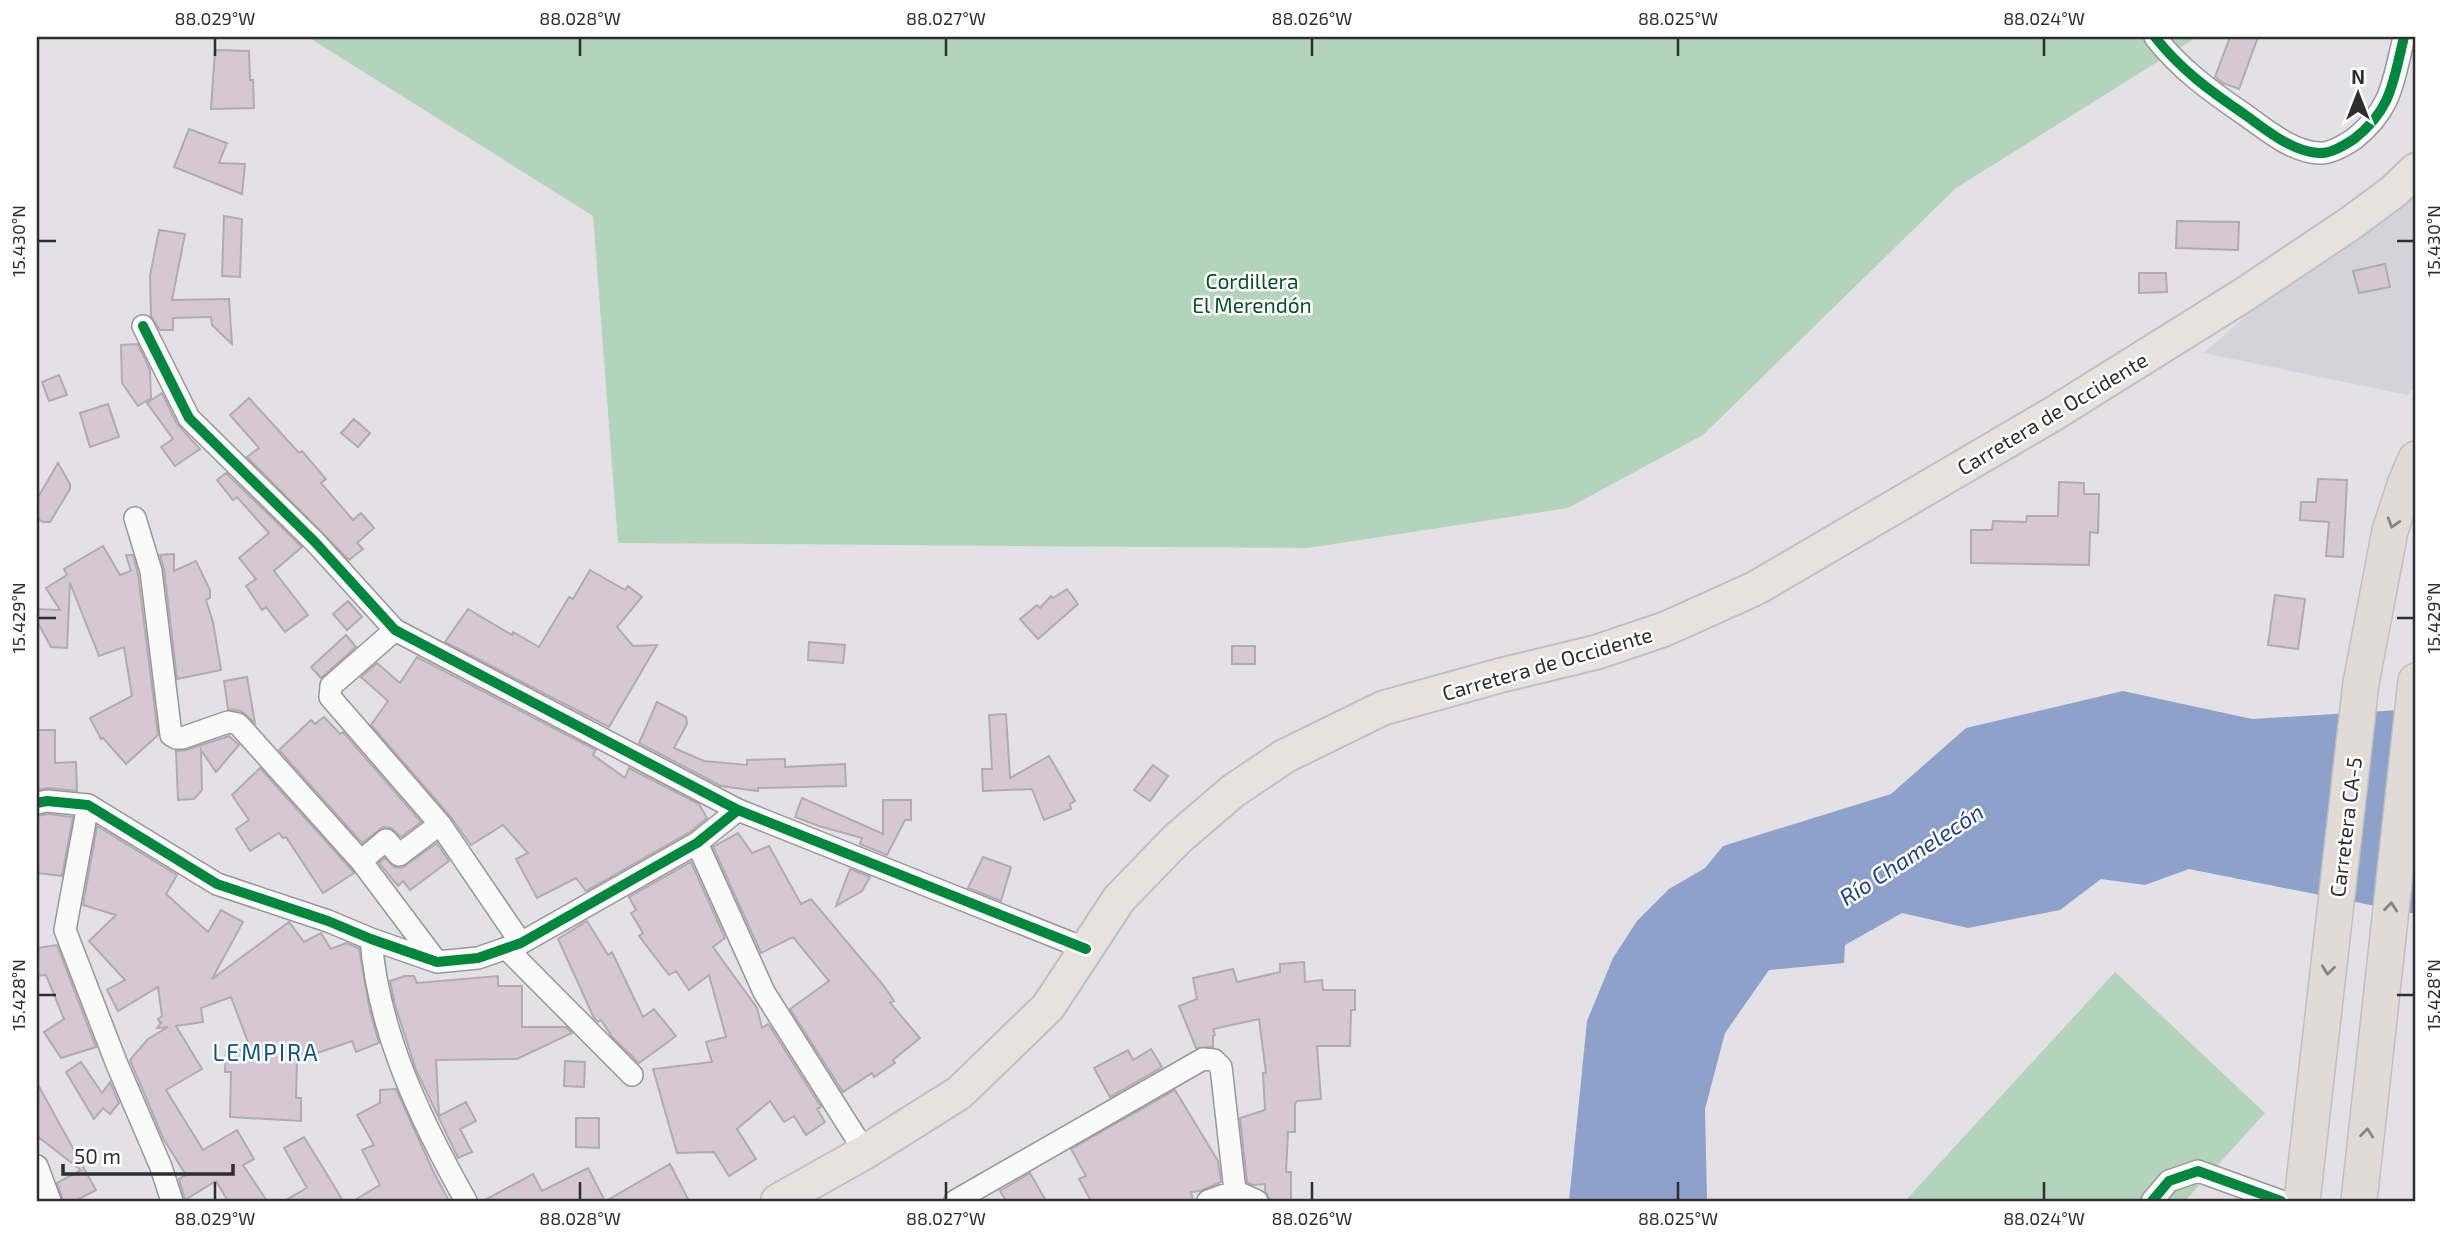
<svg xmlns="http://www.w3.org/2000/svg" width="2453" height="1238" viewBox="0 0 2453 1238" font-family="'Exo 2',sans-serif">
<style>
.built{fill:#d4d2da}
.green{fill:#b4d3bb}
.water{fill:#8ea1cb}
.building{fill:#d5c8d3;stroke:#aeacaf;stroke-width:2}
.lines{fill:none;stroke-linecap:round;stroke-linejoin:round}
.minor-casing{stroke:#979699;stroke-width:24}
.primary-casing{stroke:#bfbfc0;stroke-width:37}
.trunk-casing{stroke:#bfbfc0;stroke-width:38}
.minor{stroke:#fbfafb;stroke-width:21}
.primary{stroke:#e8e2de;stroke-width:33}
.trunk{stroke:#e2dad5;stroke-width:35}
.cycleway-casing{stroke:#fff;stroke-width:15}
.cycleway{stroke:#00873e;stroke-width:10}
.oneway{stroke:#888482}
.ticks{fill:none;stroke:#2e2d30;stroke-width:2.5}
.labels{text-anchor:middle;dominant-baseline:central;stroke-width:5;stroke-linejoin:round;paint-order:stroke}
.park-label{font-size:21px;fill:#065124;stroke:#fff}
.street-label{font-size:21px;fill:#2e2d30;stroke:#fff}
.water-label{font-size:23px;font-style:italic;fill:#25428b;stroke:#fff}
.neighbourhood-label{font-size:23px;letter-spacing:2px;fill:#115282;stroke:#fff}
.neatline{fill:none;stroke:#2e2d30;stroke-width:2.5}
.ticks-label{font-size:18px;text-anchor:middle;fill:#2e2d30}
</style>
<rect width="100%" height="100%" fill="#e3e1e5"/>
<!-- built -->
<path class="built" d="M2416,166V384L2408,395L2204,353Z"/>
<!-- green -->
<path class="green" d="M308,37H2197L1956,188L1703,435L1568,508L1308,548L618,543L593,216Z
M2115,972L2265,1113L2185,1201H1905Z"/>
<!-- water -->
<path class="water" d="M2123,691L2252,719L2416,709V914L2189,869L2145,885L2101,879L2060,910L1968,928L1902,913L1845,945L1844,963L1769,970L1725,1033L1705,1109L1707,1201H1569L1587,1021L1613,958L1637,921L1669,889L1705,868L1723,846L1891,794L1966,728Z"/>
<!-- building -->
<path class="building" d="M2230,37H2258L2239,89L2223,83L2215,77Z
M215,50L249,51L250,80H253L254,108L211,109Z
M189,129L227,143L219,163L245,164L242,194L174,167Z
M224,216L242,219L240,277L222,276Z
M2177,221L2239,222L2238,250L2176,248Z
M159,230L185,234L172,300L229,299L232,344L212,325L211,317L173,318V330H160L151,316L150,276Z
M2385,264L2390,287L2359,293L2353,271Z
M2139,273H2166L2167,292L2139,293Z
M138,344L150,370L151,398L138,406L122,383L121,345Z
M59,375L67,395L49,401L42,382Z
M162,393L177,424L200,449L175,466L161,447L173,439L147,403Z
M249,398L299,453L302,451L326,479L321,483L353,520L361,513L374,528L357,543L363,549L349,560L247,457L259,448L230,415Z
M108,404L119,437L90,447L80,413Z
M354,419L370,433L358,447L341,433Z
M58,463L70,484V489L50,522H43L37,518V499Z
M226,473L302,547L274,571L308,615L285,632L266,607L262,610L246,586L256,579L239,558L269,533L237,497L233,500L217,480Z
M2318,479L2347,480L2343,557L2326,556L2329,522L2300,520L2301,502H2316Z
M2059,482L2084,483V494H2099L2098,533L2090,532L2089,565L1971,563V530H1992L1993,521L2026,522L2027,516H2058Z
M103,546L120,575L131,571L126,555H133L138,574L158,735L126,764L103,738L101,739L90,718L132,696L124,647L99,656L70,583L67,648L51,647L37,621V609L60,610L46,588L67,575L64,569Z
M174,554V571L196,561L210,590V598L206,600L213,622L221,670L177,679L164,569L160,555Z
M590,570L625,590L628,586L642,597L617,627L633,646L657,645L609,727L445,642L468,609L512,635L513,632L539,647L569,597L573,599Z
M1067,589L1078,604L1038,639L1020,619L1037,605L1040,608L1051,596L1053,598Z
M2275,595L2305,599L2298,649L2268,645Z
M348,601L362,617L347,630L333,614Z
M346,635L356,647L321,678L311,667Z
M809,642L845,645L843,663L808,660Z
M1232,646H1255V664H1232Z
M417,657L596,750L593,755L625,778L629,768L699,804L707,818L690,832L586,891L576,878L537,898L516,859L528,853L503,825L471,845L450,816L371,725L388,701L361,677L377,663L400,683Z
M247,677L255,723L241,711L228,709L224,681Z
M657,702L686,717L687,724L674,748L704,761L747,765V760L785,759V767L845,764L846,786L758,788V791L721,786L639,743Z
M1006,714L1010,778L1049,756L1075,801L1070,804L1071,809L1044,820L1032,789L983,791L982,769H992L989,715Z
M324,717L340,734L343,732L421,822L401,837L391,828L383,827L362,843L279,750L311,720L315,724Z
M37,730H55V763L76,762L77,791L48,788L37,790Z
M229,736L239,745L216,772L201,750L202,790L194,799L178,800L176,751L186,750Z
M1153,765L1168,776L1150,801L1134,790Z
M260,768L351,869L354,873L323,893L286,837L283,838L279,833L250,851L236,829L249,820L232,795Z
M802,798L883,834V800H911V820H905L887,855L860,844L862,838L819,826L795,817Z
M48,814L73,817L62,876L37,873V816Z
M97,826L177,875L166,894L208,932L221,910L243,922L212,979L289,922L304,942L321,933L331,949L346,943L359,948L370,1011L379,1043L356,1052L352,1041L297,1060L296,1098H301V1121L230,1117L231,1072H225L226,1050H251L231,997L201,1008L203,1022L176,1026L202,1069L166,1090L203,1150L237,1130L254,1159L243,1165L267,1201H228L216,1181L185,1200L179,1179L186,1175L163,1138L130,1060L148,1039L168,1027L157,1028L162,1022L160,1023L158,1019L162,1016L158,987L118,1011L107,990L125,980L89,941L116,915L83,905Z
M738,833L752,853L769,846L801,904L811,899L884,986L894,1001L890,1003L920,1038L893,1060L895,1063L874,1077L872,1073L843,1092L790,1009L829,981L793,937L761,953L713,847Z
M437,843L449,861L410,890L403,881L398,886L379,863L385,858L394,867L402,868Z
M983,857L1011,867L1001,901L968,888Z
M691,862L725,938L713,947L757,1008L762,1028L768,1024L771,1028L821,1107L817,1109L825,1122L806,1135L794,1116L784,1122L770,1101L737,1129L756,1159L729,1176L714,1152L677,1153L653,1069L712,1062L706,1042L726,1037L709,975L689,990L676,971L669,975L639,936L643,933L631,913L636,910L629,897Z
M850,869L870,877L862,891L836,906Z
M587,921L608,955L612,952L643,1017L654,1009L676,1036L639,1063L613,1038L601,1020L598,1022L594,1018L558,939Z
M57,945L96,1047L61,1058L44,1032L64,1019L46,975L37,976V948Z
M1304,962L1305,982L1322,980L1323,990H1355V1010H1351L1350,1046H1317L1321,1099L1297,1101L1295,1104V1132H1288L1286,1172H1291V1201H1270L1265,1191V1184L1253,1185L1247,1182L1240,1118L1265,1110L1263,1073H1266L1259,1019L1213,1029L1215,1035L1213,1036V1047L1196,1048L1179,1006L1197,999L1193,978L1233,969L1237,982L1280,972V964Z
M405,976H414L417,983L498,976V986H522V1027H566L572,1033L517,1059L436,1060L439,1116L466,1102L476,1121L460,1129L472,1152L458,1158L416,1070L395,1005L390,981Z
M1151,1049L1162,1067L1110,1097L1094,1068L1128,1050L1133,1060Z
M565,1061L585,1062L584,1087L564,1086Z
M81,1062L102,1093L110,1082L119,1103L110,1114L103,1108L94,1119L66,1072Z
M37,1083L96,1190L75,1201H63L57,1183L81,1170L37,1136Z
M396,1089L433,1171L449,1201H353L380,1185L362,1150L374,1145L357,1115L380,1103V1090Z
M1175,1090L1218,1161L1221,1182L1200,1191L1191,1192L1193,1201H1091L1079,1179L1086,1176L1071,1149Z
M576,1118H599V1148L576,1147Z
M304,1137L328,1176L343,1201H284L307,1188L284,1148Z
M670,1164L689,1201H606Z
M588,1168L605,1201H483L533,1174L542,1191Z
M1030,1173L1046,1201H1006L1000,1191Z"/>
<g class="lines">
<defs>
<path id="minor" d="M2155,37C2180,69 2210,91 2244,114C2265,129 2292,152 2319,153C2330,154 2345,145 2354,139C2392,109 2393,82 2404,37
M143,326L189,418L315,542L395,630L738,810L1086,949
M135,518L151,571L171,735L176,738H182L228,722L238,724L361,861L437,962
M395,630L331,686L330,697L440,824L521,943
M37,803L47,801L88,805L217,884L328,921L371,939L437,962L478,958L521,943L697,843L738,810
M88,805L65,930L116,1062L161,1167L172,1201
M697,843L764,992L865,1152
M361,861L386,840L399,855L440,824
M371,939C378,1032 421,1121 466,1201
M506,948L632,1075
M37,1166L50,1201
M955,1201L1203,1059L1214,1060L1221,1067L1235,1191
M1208,1201L1235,1191L1257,1201
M2152,1201L2169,1181L2198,1171L2281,1201"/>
<path id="primary" d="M778,1201L865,1152L959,1093L1048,1007L1119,899L1177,839L1233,791L1285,756L1383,708L1502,675L1597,652L1665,629L1756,588L2053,414L2242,296L2351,223L2394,191L2416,170"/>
<path id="trunk" d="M2302,1201L2361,683L2390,531L2406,482L2416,459
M2359,1201L2416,681"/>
</defs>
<!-- minor casing -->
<use href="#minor" class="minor-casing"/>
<!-- primary casing -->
<use href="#primary" class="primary-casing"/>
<!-- trunk casing -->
<use href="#trunk" class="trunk-casing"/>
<!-- minor -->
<use href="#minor" class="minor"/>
<!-- primary -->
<use href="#primary" class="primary"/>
<!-- trunk -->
<use href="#trunk" class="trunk"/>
<defs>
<path id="cycleway" d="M2155,37C2180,69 2210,91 2244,114C2265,129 2292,152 2319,153C2330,154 2345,145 2354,139C2392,109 2393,82 2404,37
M143,326L189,418L315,542L395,630L738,810L1086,949
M37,803L47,801L88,805L217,884L328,921L371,939L437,962L478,958L521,943L697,843L738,810
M2152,1201L2169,1181L2198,1171L2281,1201"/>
</defs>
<!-- cycleway casing -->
<use href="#cycleway" class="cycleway-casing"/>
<!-- cycleway -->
<use href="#cycleway" class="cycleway"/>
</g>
<!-- one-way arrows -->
<defs><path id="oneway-chevron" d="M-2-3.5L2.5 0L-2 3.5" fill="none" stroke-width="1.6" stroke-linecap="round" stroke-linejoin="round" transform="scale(1.75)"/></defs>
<g class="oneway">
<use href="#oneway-chevron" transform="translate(2393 523) rotate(107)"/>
<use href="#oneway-chevron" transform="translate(2391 907) rotate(-84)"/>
<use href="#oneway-chevron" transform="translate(2328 970) rotate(97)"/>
<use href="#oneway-chevron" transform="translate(2367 1133) rotate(-84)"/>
</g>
<!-- ticks -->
<path class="ticks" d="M215,38V56M580,38V56M946,38V56M1312,38V56M1678,38V56M2044,38V56M38,241H56M2397,241H2414M38,618H56M2397,618H2414M38,995H56M2397,995H2414M215,1182V1200M580,1182V1200M946,1182V1200M1312,1182V1200M1678,1182V1200M2044,1182V1200"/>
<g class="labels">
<!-- park labels -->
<g class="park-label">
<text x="1252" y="280">Cordillera<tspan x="1252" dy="24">El Merendón</tspan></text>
</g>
<!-- street labels -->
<g class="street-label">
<text transform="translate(2052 413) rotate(-31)">Carretera de Occidente</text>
<text transform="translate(1547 663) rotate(-16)">Carretera de Occidente</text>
<text transform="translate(2345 827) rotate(-83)">Carretera CA-5</text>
</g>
<!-- water labels -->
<g class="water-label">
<text transform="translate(1911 854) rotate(-33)">Río Chamelecón</text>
</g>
<!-- neighbourhood labels -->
<g class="neighbourhood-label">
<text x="266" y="1052">LEMPIRA</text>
</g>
</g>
<!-- border -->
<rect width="2453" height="1238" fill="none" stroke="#ffffff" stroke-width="77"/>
<!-- north arrow -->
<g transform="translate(2358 94)" stroke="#ffffff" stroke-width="5" paint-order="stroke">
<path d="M0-5L12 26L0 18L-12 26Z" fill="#2e2d30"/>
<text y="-10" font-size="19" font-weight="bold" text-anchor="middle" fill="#2e2d30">N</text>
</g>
<!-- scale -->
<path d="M63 1164v10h170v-10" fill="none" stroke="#2e2d30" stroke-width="3.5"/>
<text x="74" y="1164" font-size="21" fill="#2e2d30" stroke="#ffffff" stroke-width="5" paint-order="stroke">50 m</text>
<rect x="38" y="38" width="2376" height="1162" class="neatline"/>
<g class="ticks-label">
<text x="215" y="25">88.029°W</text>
<text x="580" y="25">88.028°W</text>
<text x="946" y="25">88.027°W</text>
<text x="1312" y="25">88.026°W</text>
<text x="1678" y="25">88.025°W</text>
<text x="2044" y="25">88.024°W</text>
<text transform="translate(19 241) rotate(-90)" y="6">15.430°N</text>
<text transform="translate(2434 241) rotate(-90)" y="6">15.430°N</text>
<text transform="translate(19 618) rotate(-90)" y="6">15.429°N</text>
<text transform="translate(2434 618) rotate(-90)" y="6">15.429°N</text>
<text transform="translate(19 995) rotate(-90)" y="6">15.428°N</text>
<text transform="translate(2434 995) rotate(-90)" y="6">15.428°N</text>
<text x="215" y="1225">88.029°W</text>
<text x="580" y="1225">88.028°W</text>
<text x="946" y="1225">88.027°W</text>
<text x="1312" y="1225">88.026°W</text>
<text x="1678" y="1225">88.025°W</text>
<text x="2044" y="1225">88.024°W</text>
</g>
</svg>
